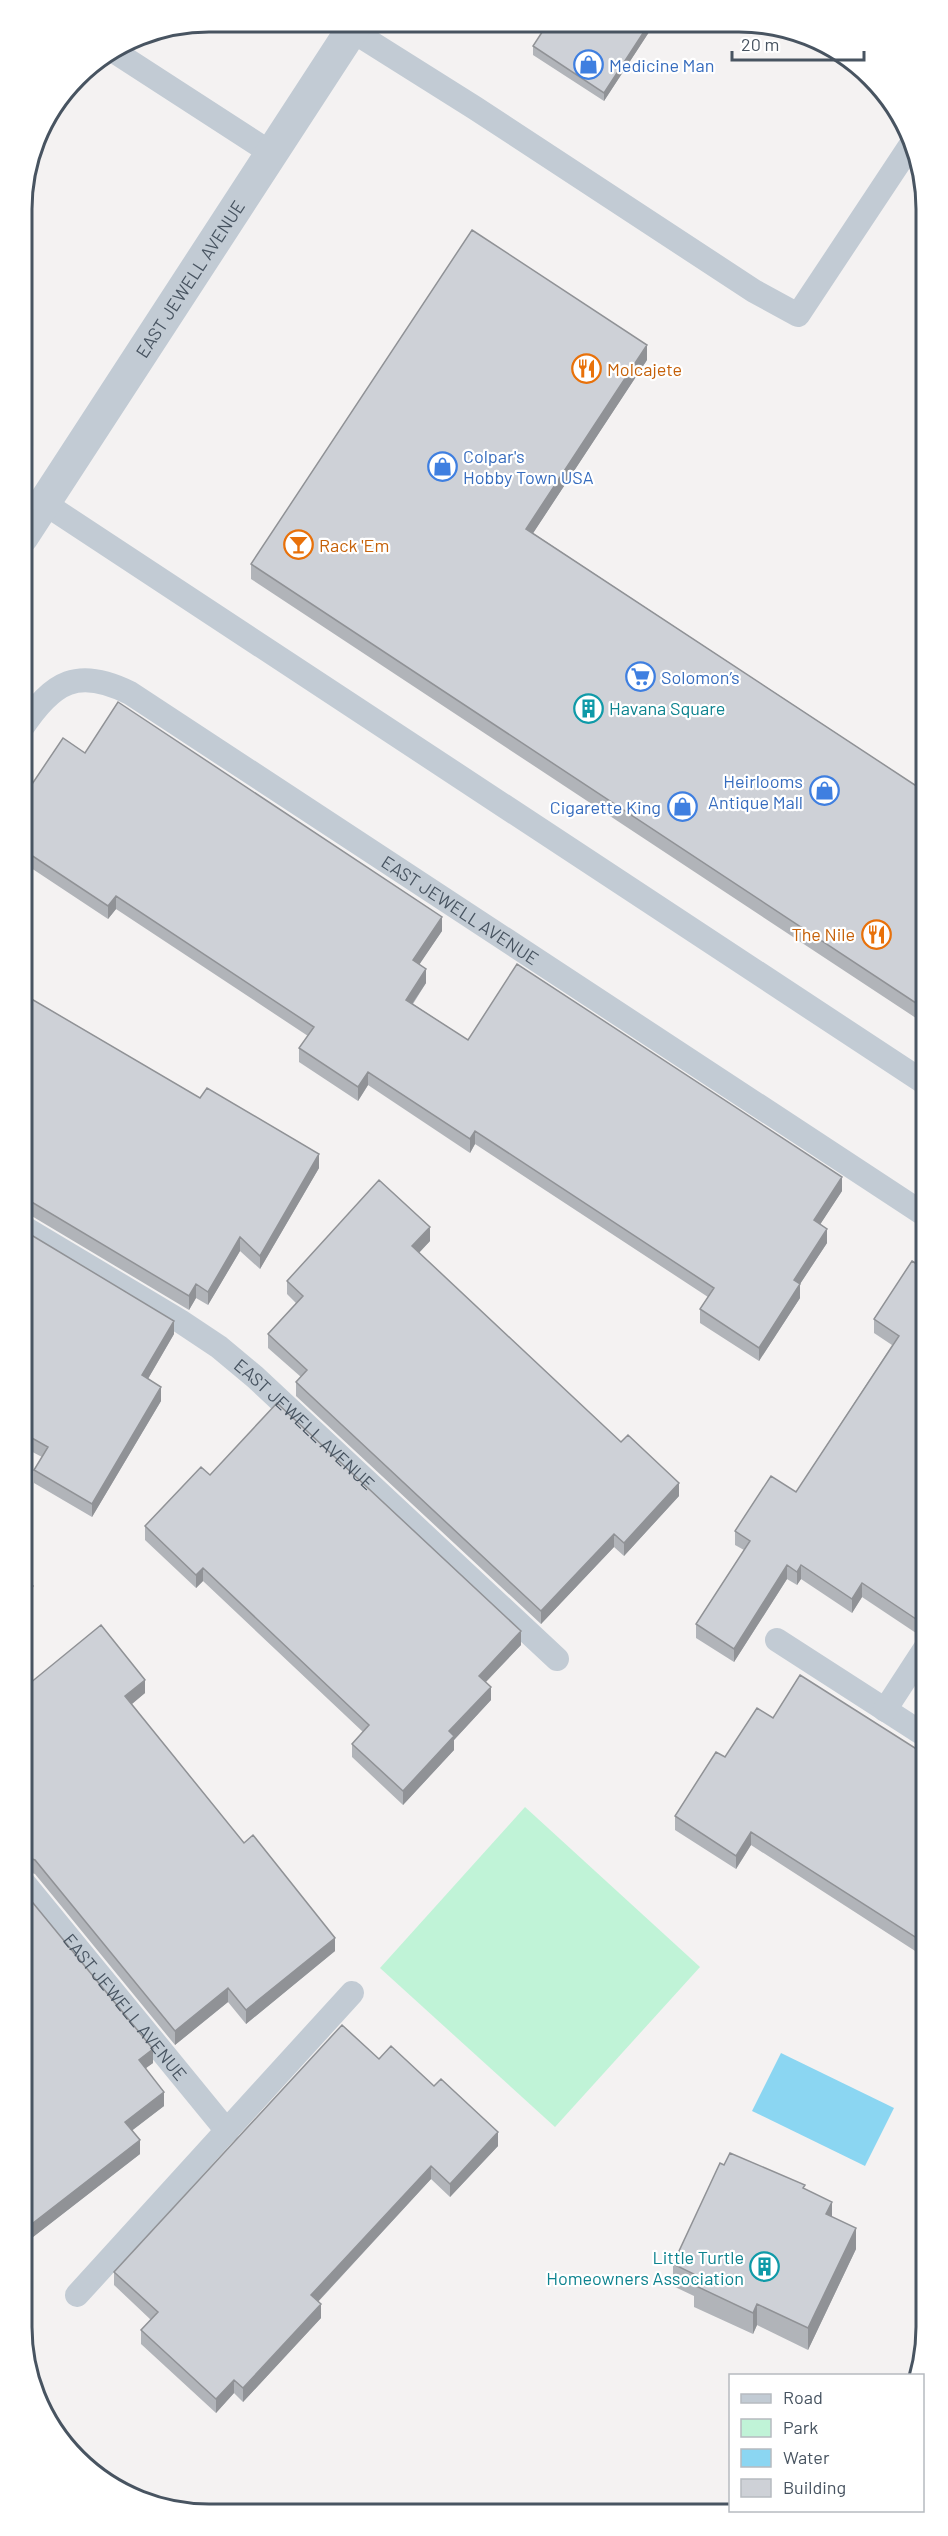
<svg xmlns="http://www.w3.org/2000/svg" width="948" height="2536" viewBox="0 0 948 2536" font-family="Barlow,sans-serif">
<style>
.green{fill:#c0f3d7}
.water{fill:#8bd6f2}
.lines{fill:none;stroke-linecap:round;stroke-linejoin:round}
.service{stroke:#c2cbd4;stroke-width:24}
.tertiary{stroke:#c2cbd4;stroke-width:33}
.wall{fill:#b1b4b9}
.shaded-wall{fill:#909296}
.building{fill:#ced1d7;stroke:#909296;stroke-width:1.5}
.labels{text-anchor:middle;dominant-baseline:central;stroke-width:4.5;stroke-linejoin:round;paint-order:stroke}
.shop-label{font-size:18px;fill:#366cbe;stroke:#fff;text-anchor:start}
.street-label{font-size:18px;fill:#485461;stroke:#fff}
.food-label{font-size:18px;fill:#c56008;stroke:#fff;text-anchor:start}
.culture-label{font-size:18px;fill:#0d838f;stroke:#fff;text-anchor:start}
.rim{fill:none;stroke:#485461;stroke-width:3}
</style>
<rect width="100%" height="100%" fill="#f4f2f2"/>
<!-- green -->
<path class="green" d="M525,1807L700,1967L555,2127L380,1968Z"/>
<!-- water -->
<path class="water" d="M781,2053L894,2108L865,2166L752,2111Z"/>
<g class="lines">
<!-- service -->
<g class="service">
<path d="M351,30L475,108L754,291L798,315L912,143"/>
<path d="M112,50L271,153"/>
<path d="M44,503L925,1083"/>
<path id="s1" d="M22,728C53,681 78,667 130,693L925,1215"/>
<path id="s2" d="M23,1227L180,1321L219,1347L255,1377L557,1659"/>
<path d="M777,1640L926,1736"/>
<path d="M885,1710L926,1647"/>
<path id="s3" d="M24,1883L227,2131"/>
<path d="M77,2295L352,1993"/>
</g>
<!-- tertiary -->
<path class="tertiary" id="s4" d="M22,537L357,22"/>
</g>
<!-- wall -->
<path class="wall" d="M653,24V26L604,101L533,55V46Z
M647,360L533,533L924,791L925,1024L251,579V564Z
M85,753L442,931L419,964L426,983L413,1004L468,1040L842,1191L820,1224L827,1243L800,1284V1298L759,1361L700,1323V1309L708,1297L475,1144L470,1153L368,1085L358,1101L299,1062V1048L308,1036L116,909L108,919L22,862V799Z
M23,994L319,1168L260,1269L240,1251L208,1305L196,1298L189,1310L30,1215L23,1213Z
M23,1230L174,1334L148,1379L161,1401L92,1517L34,1483V1470L42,1457L23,1447Z
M430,1241L419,1253L679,1496L624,1556L614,1547L541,1624L296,1396V1382L301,1377L268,1348V1334L297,1304L287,1294V1281Z
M925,1269L926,1633L919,1635L862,1597L852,1613L801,1579L797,1585L787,1579L734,1662L696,1638V1624L744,1550L735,1545V1531L796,1492L892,1345L874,1333V1319Z
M210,1475L521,1645L486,1682L491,1700L454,1740V1750L403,1805L352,1757V1744L363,1732L203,1581L196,1588L145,1540V1526Z
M24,1688L145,1693L131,1704L244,1843L335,1951L246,2024L228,2002L175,2045L35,1874L24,1870Z
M926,1755V1958L751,1845L736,1869L675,1830V1816L725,1757Z
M24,1892L153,2063L146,2068L164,2106L132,2130L140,2154L33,2237L24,2226Z
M379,2059L498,2146L450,2197L431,2179L318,2302L321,2318L243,2402L234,2393L216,2413L141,2344V2330L151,2320L114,2285V2272Z
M724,2165L805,2189L832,2217L856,2249L808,2350L757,2325L753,2334L694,2307V2296L673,2286V2264Z"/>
<!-- shaded-wall -->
<path class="shaded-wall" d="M649,24H653V26L604,101V93Z
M647,345V360L526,544V529Z
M116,896V909L108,919V906Z
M442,917V931L413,974V960Z
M426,969V983L406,1013V1000Z
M368,1072V1085L358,1101V1087Z
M475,1131V1144L470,1153V1139Z
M319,1154V1168L260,1269V1256Z
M842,1177V1191L814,1234V1220Z
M430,1227V1241L412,1260V1246Z
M827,1229V1243L800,1284V1298L759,1361V1348L794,1280Z
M240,1237V1251L208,1305V1292Z
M196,1284V1298L189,1310V1296Z
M174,1321V1334L142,1389V1375Z
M161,1387V1401L92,1517V1504Z
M679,1483V1496L624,1556V1543Z
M614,1534V1547L541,1624V1611Z
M787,1565V1579L734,1662V1649Z
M801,1565V1579L797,1585V1572Z
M203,1568V1581L196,1588V1575Z
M862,1583V1597L852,1613V1599Z
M33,1586V1600L24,1615V1601Z
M926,1619V1633L919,1635V1621Z
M521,1631V1645L479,1689V1676Z
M145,1680V1693L125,1710V1696Z
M491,1687V1700L454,1740V1750L403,1805V1791L449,1731Z
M751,1832V1845L736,1869V1856Z
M335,1938V1951L246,2024V2010Z
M228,1988V2002L175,2045V2031Z
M153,2049V2063L139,2073V2060Z
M164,2092V2106L125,2136V2122Z
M498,2132V2146L450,2197V2184Z
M140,2140V2154L33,2237V2223Z
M431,2166V2179L311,2309V2295Z
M832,2202V2223L826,2214Z
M856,2228V2249L808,2350V2328Z
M321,2304V2318L243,2402V2388Z
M757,2304V2325L753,2334V2313Z
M234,2380V2393L216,2413V2399Z"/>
<!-- building -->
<path class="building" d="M548,23L649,24L604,93L533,46Z
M472,230L647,345L526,529L924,791L925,1009L251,564Z
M118,702L442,917L413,960L426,969L406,1000L468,1040L517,964L842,1177L814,1220L827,1229L794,1280L800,1284L759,1348L700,1309L714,1288L475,1131L470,1139L368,1072L358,1087L299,1048L314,1027L116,896L108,906L22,849V799L63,738L85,753Z
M23,994L200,1098L207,1088L319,1154L260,1256L240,1237L208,1292L196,1284L189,1296L30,1201L23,1199Z
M379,1180L430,1227L412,1246L621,1442L628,1435L679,1483L624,1543L614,1534L541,1611L296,1382L307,1370L268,1334L303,1296L287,1281Z
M23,1230L174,1321L142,1375L161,1387L92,1504L34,1470L48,1447L23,1433Z
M912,1261L925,1269L926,1619L919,1621L862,1583L852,1599L801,1565L797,1572L787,1565L734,1649L696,1624L750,1541L735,1531L771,1476L796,1492L899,1336L874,1319Z
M277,1403L521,1631L479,1676L491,1687L449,1731L454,1736L403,1791L352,1744L369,1725L203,1568L196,1575L145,1526L201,1467L210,1475Z
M24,1580L33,1586L24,1601Z
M101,1625L145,1680L125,1696L244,1843L253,1835L335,1938L246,2010L228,1988L175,2031L35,1860L24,1856V1838L28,1835L24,1830V1688Z
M800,1675L926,1755V1944L751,1832L736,1856L675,1816L716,1752L725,1757L757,1708L773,1718Z
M24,1892L153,2049L139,2060L164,2092L125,2122L140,2140L33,2223L24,2212Z
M342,2025L379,2059L391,2046L434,2086L441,2079L498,2132L450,2184L431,2166L311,2295L321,2304L243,2388L234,2380L216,2399L141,2330L158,2312L114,2272Z
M730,2153L805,2185L803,2188L832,2202L826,2214L856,2228L808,2328L757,2304L753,2313L694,2285L698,2276L673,2264L720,2163L724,2165Z"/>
<!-- icons -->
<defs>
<symbol id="shop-ring" viewBox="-11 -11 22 22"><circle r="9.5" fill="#fff" stroke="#3f7fe0" stroke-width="1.5"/><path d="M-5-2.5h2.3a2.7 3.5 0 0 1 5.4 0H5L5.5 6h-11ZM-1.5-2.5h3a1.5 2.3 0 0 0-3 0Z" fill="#3f7fe0"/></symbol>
<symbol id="restaurant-ring" viewBox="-11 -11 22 22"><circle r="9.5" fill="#fff" stroke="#e8710a" stroke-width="1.5"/><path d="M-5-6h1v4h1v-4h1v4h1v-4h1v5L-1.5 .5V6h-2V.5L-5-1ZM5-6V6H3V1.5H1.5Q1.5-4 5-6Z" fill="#e8710a"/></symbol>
<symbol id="bar-ring" viewBox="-11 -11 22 22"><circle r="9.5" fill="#fff" stroke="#e8710a" stroke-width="1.5"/><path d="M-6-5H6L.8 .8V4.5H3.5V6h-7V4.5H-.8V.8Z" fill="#e8710a"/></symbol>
<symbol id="supermarket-ring" viewBox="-11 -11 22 22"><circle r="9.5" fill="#fff" stroke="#3f7fe0" stroke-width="1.5"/><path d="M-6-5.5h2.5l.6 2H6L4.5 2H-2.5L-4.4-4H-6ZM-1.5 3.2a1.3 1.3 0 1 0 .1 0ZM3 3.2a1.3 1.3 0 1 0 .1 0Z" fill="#3f7fe0"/></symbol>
<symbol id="building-ring" viewBox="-11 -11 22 22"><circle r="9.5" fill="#fff" stroke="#0f9aa8" stroke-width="1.5"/><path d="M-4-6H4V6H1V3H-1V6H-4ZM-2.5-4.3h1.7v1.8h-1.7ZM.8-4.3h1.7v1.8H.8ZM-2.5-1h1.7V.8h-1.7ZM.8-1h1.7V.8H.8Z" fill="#0f9aa8"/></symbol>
</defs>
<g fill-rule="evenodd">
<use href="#shop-ring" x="572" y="48" width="33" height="33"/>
<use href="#restaurant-ring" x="570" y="352" width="33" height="33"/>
<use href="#shop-ring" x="426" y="450" width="33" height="33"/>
<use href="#bar-ring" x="282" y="528" width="33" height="33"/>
<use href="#supermarket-ring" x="624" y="660" width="33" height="33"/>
<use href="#building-ring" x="572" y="692" width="33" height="33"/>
<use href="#shop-ring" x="808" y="774" width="33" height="33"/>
<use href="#shop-ring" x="666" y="790" width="33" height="33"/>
<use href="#restaurant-ring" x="860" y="918" width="33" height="33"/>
<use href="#building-ring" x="748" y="2250" width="33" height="33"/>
</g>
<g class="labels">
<!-- shop labels -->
<g class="shop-label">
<text x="609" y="65">Medicine Man</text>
<text x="463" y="456">Colpar's<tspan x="463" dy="21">Hobby Town USA</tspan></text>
<text x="661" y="677">Solomon’s</text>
<text x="803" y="781" text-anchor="end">Heirlooms<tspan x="803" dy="21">Antique Mall</tspan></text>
<text x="661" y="807" text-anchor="end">Cigarette King</text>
</g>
<!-- street labels -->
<g class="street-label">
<text stroke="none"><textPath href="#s4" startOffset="308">EAST JEWELL AVENUE</textPath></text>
<text stroke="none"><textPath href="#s1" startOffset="525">EAST JEWELL AVENUE</textPath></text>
<text stroke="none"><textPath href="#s2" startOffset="345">EAST JEWELL AVENUE</textPath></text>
<text stroke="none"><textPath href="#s3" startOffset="160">EAST JEWELL AVENUE</textPath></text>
</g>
<!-- food labels -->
<g class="food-label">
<text x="607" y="369">Molcajete</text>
<text x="319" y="545">Rack 'Em</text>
<text x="855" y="934" text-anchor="end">The Nile</text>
</g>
<!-- culture labels -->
<g class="culture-label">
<text x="609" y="708">Havana Square</text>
<text x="744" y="2257" text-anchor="end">Little Turtle<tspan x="744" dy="21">Homeowners Association</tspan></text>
</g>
</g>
<!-- crop -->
<path d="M0 0H948V2536H0ZM209 32H739A177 177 0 0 1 916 209V2327A177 177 0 0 1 739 2504H209A177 177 0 0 1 32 2327V209A177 177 0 0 1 209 32Z" fill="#fff" fill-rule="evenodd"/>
<path class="rim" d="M209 32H739A177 177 0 0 1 916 209V2327A177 177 0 0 1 739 2504H209A177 177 0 0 1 32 2327V209A177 177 0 0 1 209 32Z"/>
<!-- legend -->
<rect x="729" y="2374" width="195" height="138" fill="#ffffff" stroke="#b6bbc0" stroke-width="1.5"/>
<rect x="741" y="2394" width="30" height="9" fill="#c2cbd4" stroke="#b6bbc0" stroke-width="1.5"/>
<text x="783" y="2404" font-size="18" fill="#485461">Road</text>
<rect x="741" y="2419" width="30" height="18" fill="#c0f3d7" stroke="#b6bbc0" stroke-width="1.5"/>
<text x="783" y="2434" font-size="18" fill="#485461">Park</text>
<rect x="741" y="2449" width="30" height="18" fill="#8bd6f2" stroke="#b6bbc0" stroke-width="1.5"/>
<text x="783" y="2464" font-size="18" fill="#485461">Water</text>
<rect x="741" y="2479" width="30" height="18" fill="#ced1d7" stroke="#b6bbc0" stroke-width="1.5"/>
<text x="783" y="2494" font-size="18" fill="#485461">Building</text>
<!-- scale -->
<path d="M732 51v9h132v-9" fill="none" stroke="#485461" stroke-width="3"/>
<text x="741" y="51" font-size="18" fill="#485461" stroke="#ffffff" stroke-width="4.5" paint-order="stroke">20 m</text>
</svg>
